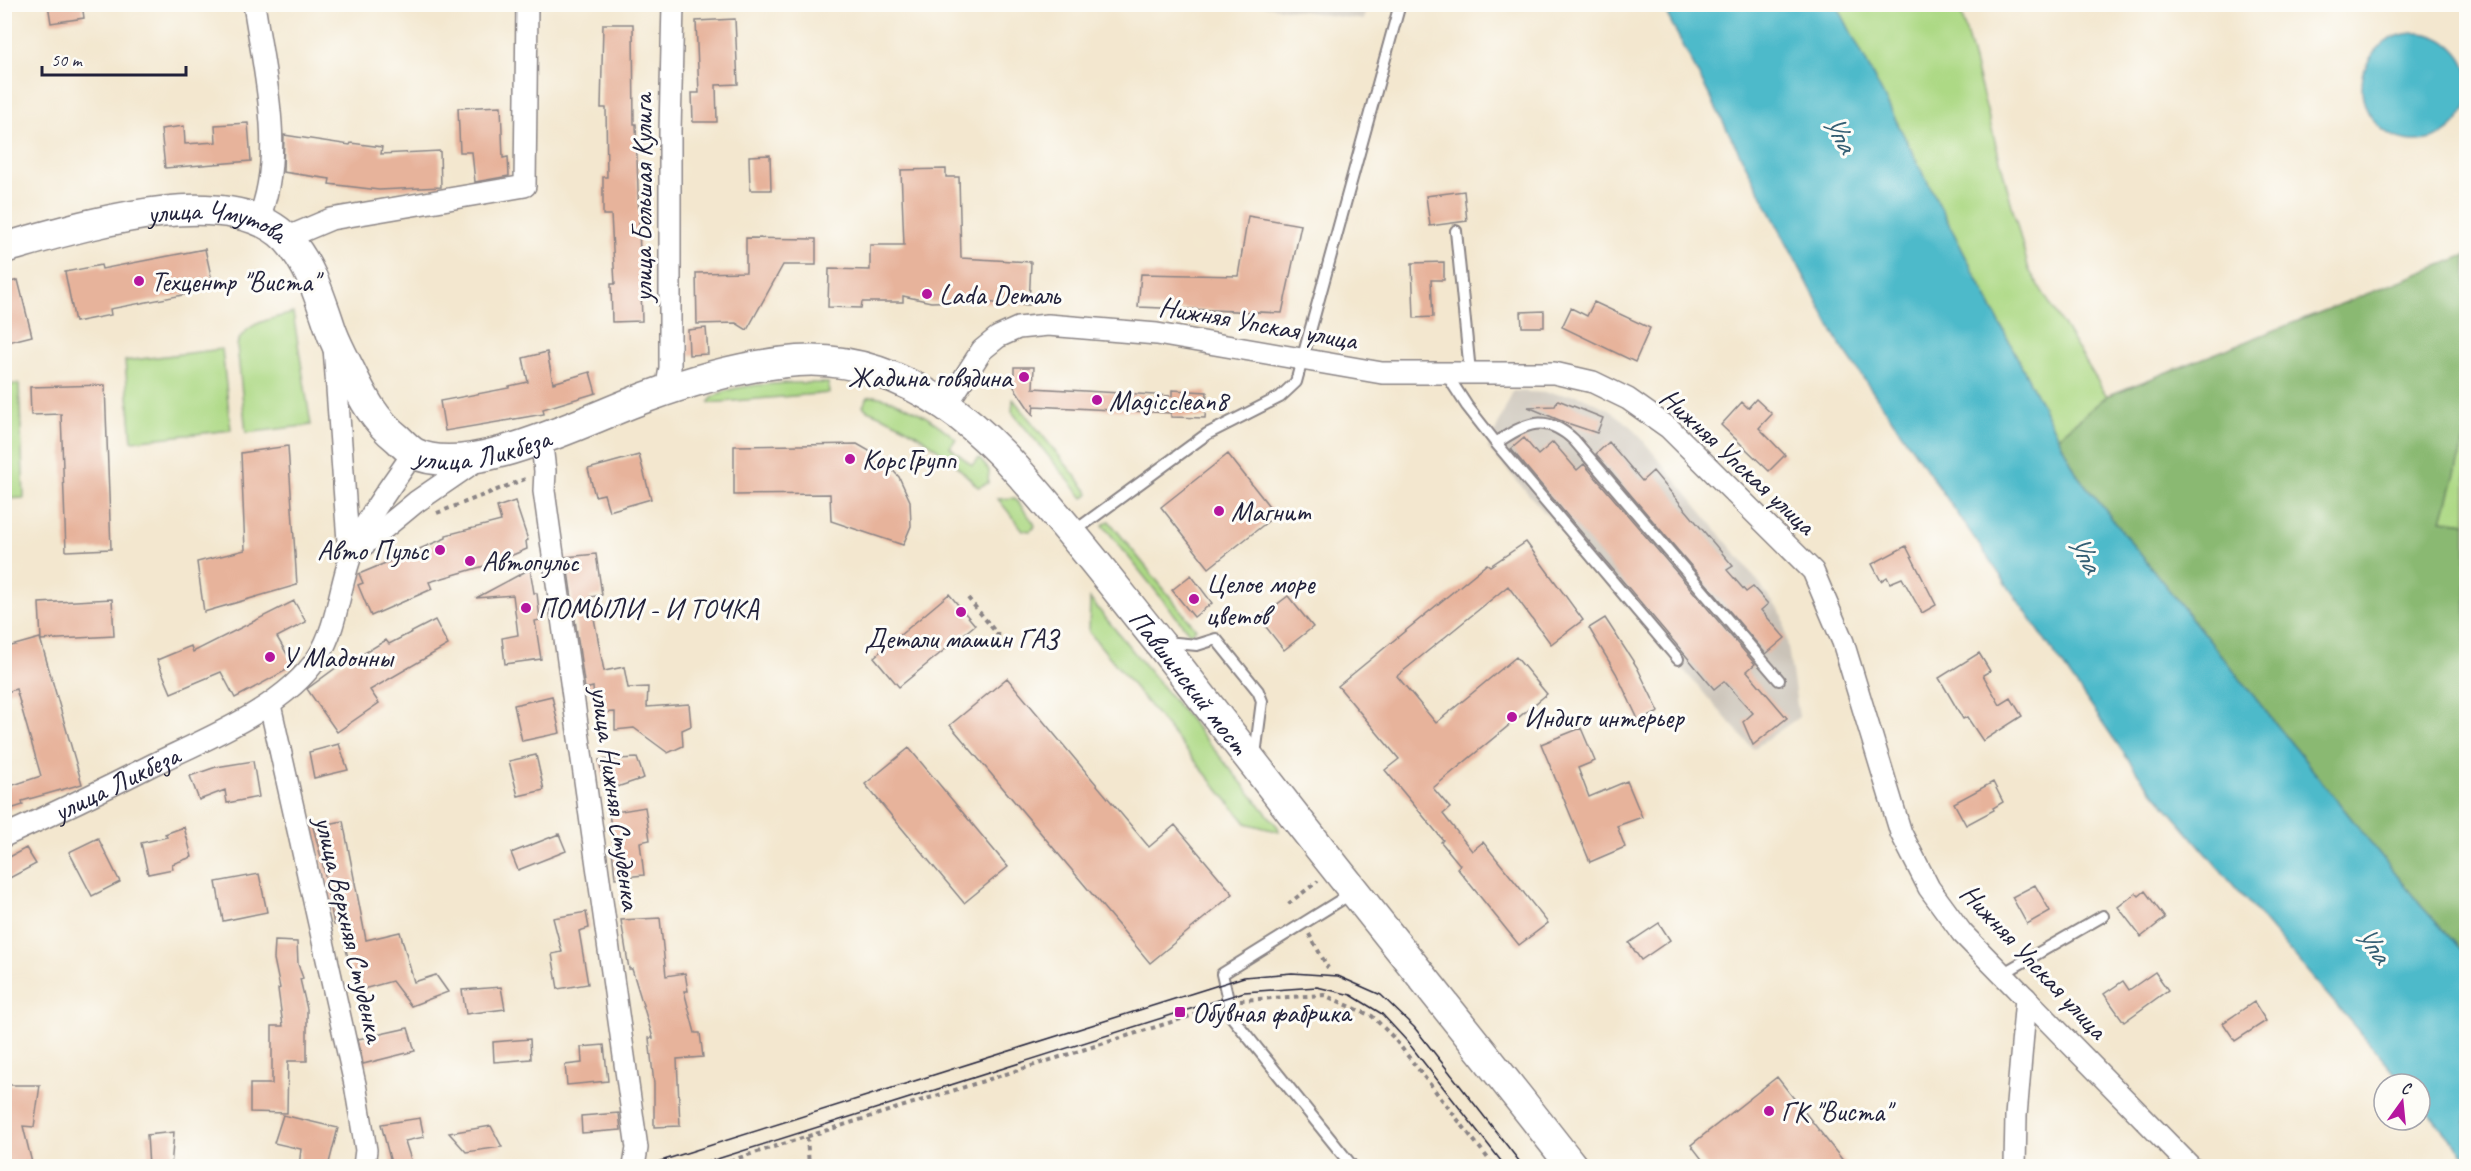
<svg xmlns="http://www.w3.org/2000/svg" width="2471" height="1171" viewBox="0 0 2471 1171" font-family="Caveat,sans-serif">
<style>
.industrial{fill:#cac3b8}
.green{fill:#add985;stroke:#687e60;stroke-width:1.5}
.forest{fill:#8ab972;stroke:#566e56;stroke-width:1.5}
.water{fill:#4ebaca;stroke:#386e82;stroke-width:1.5}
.building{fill:#e7b39b}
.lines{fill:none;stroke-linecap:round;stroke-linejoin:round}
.lane-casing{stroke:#8a8485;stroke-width:14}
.street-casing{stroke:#8a8485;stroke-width:24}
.secondary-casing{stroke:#8a8485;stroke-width:33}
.path{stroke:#8a8485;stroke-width:4;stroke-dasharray:4.5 4.5;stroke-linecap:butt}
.lane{stroke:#fff;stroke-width:10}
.street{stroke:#fff;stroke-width:21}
.secondary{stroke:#fff;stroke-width:30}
.tram{stroke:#22223b;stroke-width:1.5}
.poi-dot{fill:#b5179e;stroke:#fdfcf7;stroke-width:2}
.labels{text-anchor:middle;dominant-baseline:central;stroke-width:6;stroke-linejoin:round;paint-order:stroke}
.street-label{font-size:28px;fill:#22223b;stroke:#fdfcf7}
.poi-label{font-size:28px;fill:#22223b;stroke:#fdfcf7;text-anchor:start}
.water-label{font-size:30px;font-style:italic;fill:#345f74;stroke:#fdfcf7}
</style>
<rect width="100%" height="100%" fill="#fdfcf7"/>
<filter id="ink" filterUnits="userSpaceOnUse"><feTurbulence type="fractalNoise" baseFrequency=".0167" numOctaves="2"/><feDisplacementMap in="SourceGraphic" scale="12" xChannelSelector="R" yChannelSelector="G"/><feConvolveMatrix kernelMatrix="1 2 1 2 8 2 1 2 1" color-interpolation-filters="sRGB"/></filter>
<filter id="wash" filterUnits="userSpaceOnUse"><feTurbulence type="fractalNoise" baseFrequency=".008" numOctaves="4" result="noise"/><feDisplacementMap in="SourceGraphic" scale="24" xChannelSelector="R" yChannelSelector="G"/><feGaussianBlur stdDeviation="1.35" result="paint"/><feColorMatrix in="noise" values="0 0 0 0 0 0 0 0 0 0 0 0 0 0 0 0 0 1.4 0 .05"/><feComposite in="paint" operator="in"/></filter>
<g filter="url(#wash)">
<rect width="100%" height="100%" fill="#f3e7cf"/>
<!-- industrial -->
<path class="industrial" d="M1258,5L1366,4V5L1364,20Z
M1513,391L1578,395L1608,409L1632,427L1746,566L1783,616L1799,717L1753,749L1488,448Z"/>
<!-- green -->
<path class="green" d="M1837,5H1959L2029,270L2107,396L2058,437Z
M293,313L311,425L246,433L237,345C244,322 272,319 293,313Z
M222,349L231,430L132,441L125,361Z
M790,383H828L829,393L710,403L709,402C718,385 772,384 790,383Z
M19,384L24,498L5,499V385Z
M875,396C905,402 934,420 956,439L950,447L972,465L979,458L989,470L988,483L978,487C941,449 917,429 867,410L863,406L868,397Z
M1013,399L1089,493L1086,497L1083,498L1012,412Z
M2466,434V523L2442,520Z
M1015,498L1034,523L1035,526L1030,531L1023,530L998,499Z
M1109,521L1196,629L1190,634L1103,525Z
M1090,599L1278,827L1279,832L1246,823L1089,632Z"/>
<!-- forest -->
<path class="forest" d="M2466,255V434L2442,520L2466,523V955L2422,907L2078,476L2058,437L2107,396Z"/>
<!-- water -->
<path class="water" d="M1662,5H1837L2078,476L2422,907L2466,955V1157L2420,1103V1084H2404L2139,775L1839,343Z
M2362 87a54 54 0 1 1 108 0a54 54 0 1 1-108 0Z"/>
<g id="blocks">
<!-- building -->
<path class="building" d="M48,4H82L84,18L51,23Z
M735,19L738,84L716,85L717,122H693L692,93H699L696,21Z
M603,24H633L634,124H636L642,321L612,322L611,284H615L611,215H603V177H607L606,108H601Z
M501,106L503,158L508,157L509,176L475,182L472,152H460L458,108Z
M248,123L251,161L165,168L161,129L184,126L185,144L216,142L215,125Z
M284,135L350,145L351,143L382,147L381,154L440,151L441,187L379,190L329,184L330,179L283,172Z
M770,155L771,190H750L749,156Z
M946,169V177H959L961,258L1031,262L1029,305L962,301L931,302L903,296V302H862L861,308L828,307L829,269L870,270V245H904L901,170Z
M1464,191L1467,221L1430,226L1426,196Z
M1248,216L1301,225L1282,313L1138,307L1141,274L1238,276Z
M746,238L816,239V265H783L747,330L736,323L697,324L696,273L746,272Z
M205,249L214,289L110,309L111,315L75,322L65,272L101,265L102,269Z
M1444,262V280H1431L1433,317L1414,318L1412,263Z
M18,280L32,336L4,343V284Z
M1594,302L1650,328L1635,362L1562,327L1571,308L1587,316Z
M1544,311V327H1522L1521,312Z
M706,328L708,354L689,355L688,330Z
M547,352L553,383L590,372L596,393L543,409L544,414L445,431L440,401L509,388V386L528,382L523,358Z
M1014,367H1034L1033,388L1172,396V390L1207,392L1205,418L1171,417V413L1034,406V403L1033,415L1014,387Z
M105,385L111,549L66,551L61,414L31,415L30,387Z
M1756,399L1772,414L1759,428L1785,455L1769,471L1721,425L1742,402L1748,408Z
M1558,400L1603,418L1597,433L1564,422L1528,407L1555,406Z
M1524,438L1538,455L1553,442L1577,470L1584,464L1755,664L1747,671L1787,718L1753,745L1743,722L1753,713L1724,681L1714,689L1511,449Z
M1609,442L1642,481L1653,471L1733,566L1727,570L1746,592L1753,587L1768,604L1761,610L1785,638L1766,654L1596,454Z
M857,444L880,457L899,477L910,501L911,526L903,545L831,521L830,494L734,495V446Z
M288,446L297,585L204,612L197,562L245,550L241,453Z
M1228,454L1276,515L1209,568L1161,507Z
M639,455L651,499L609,511L604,494L595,496L588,469Z
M515,501L528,540L526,541L527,549L491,564L429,582L432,589L371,616L358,585L363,583L359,574L446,538V535L501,521L497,507Z
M1526,542L1583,620L1551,644L1508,586L1397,676L1436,723L1516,657L1547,694L1433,788L1450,808L1443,814L1472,851L1483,842L1548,923L1519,945L1457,868L1460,865L1441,842L1443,840L1385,770L1399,759L1338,686L1487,564L1490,566Z
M1906,546L1936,605L1922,613L1902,578L1890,583L1887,577L1881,581L1872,564Z
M596,554L602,595L590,597L604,671L624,667L628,688L648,687L647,707L689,704L691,726L682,730L683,746L668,753L634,728L615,730V712L595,713L593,687L585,689L566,557Z
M530,569L534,593H537L540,620L535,621L541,659L505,664L502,638L518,635L513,595L476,598Z
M1191,575L1212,603L1194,617L1172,590Z
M949,594L975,625L899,687L874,657Z
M1288,596L1313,627L1284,650L1259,618Z
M112,599L114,636L41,640L39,603Z
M294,601L306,622L277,637L294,666L235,698L221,672L171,693L157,660L191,646L193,652Z
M1605,618L1637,667L1659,712L1639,721L1616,673L1589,628Z
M435,620L448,645L370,690L379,703L337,732L307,689L348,659L350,662L386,640L389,644Z
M40,638L82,784L22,801L23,805L4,811V788L41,776L16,689L4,693V648Z
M1979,653L1990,671L1983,675L2000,705L2011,698L2022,716L1983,741L1967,717L1963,719L1939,678Z
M1007,678L1149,847L1175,825L1233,894L1150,963L950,725Z
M552,696L560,733L522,741L514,705Z
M1581,728L1595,761L1578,768L1589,797L1627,781L1642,817L1617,826L1625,847L1590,862L1541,744Z
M339,744L348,770L314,778L309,752Z
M909,748L1008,867L964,903L865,784Z
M536,755L544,790L518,796L509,761Z
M637,758L644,778L605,791L599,760Z
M253,761L259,797L227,803L225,790L199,800L190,776L216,767Z
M1993,782L2003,802L1993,808L1994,810L1966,825L1954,803Z
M645,807L650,840L640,842L644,875L615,878L612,849L614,848L609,813Z
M343,821L366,940L400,932L414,982L436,975L448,992L411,1006L392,981L356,991L340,924L334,925L323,865L313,827Z
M184,827L192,857L172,864L173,869L148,874L141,843L167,837L165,834Z
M559,834L566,851L518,870L511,853Z
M98,838L120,882L92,896L69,852Z
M26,848L36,864L4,881V860Z
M259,874L267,912L223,921L216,882Z
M2035,885L2050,911L2027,924L2012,897Z
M2145,891L2165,918L2141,937L2118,907L2136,893L2139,896Z
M586,912L589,928L579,931L588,984L558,989L552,954L562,952L553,918Z
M660,918L666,976L685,973L688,991H684L695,1033H700L703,1057L677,1059L680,1126L654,1127V1084L649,1038H653L632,969H629L621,920Z
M1659,923L1670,940L1641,960L1629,943Z
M275,941L297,942L298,964L303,978L300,979L307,1009V1061H288L287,1113L250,1112V1084H272V1026H283L278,989L280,988L274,959Z
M2155,972L2168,990L2124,1022L2104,994L2123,981L2129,990Z
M501,987L505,1009L466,1014L462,990Z
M2254,1002L2266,1021L2235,1041L2223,1023Z
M408,1028L415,1051L363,1064L358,1039Z
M530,1039L531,1059L494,1062L493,1042Z
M604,1045L608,1081L567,1085L565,1065L582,1063L581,1047Z
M1777,1077L1848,1167H1708L1691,1145Z
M4,1085H40L34,1127L23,1126L33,1167H4Z
M619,1113L621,1130L582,1133L581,1116Z
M283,1115L338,1128L328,1167H299L301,1149L274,1143Z
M420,1118L424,1137L405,1141L412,1163L404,1167H392L381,1124Z
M491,1126L502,1147L466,1152L449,1133Z
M174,1132L171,1167H149L147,1135Z"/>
</g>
</g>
<g filter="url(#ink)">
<use href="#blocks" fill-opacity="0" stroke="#8a8485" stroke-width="1.5"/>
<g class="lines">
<defs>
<path id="lane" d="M1456,231L1470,372
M1445,372L1467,406L1496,443L1678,659
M1496,443C1526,423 1545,413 1574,440L1779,680
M1072,533L1207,434L1280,397L1296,382L1400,4
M1166,642L1197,645L1216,639L1258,691L1262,701L1255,755
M1352,893L1222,974L1232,1017L1352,1166
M2002,974L2103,916"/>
<g id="street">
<path d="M254,4C264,72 286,155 258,220"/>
<path d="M286,238L331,219L525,186L527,4"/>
<path d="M334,347L349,555"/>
<path d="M666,391L670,368V131L673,4"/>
<path d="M946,406L982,350L998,337L1018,328L1048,325L1157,334L1382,373H1554L1593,382L1628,399L1669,428L1813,571L1843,642L1901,833L1929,888L1962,933L2190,1166"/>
<path d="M541,437L545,471L544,491L637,1148L634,1166"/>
<path d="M359,549L416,502L480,458"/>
<path d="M270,705L355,1084L366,1150L364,1166"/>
<path id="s1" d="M4,836C53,814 101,791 148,767C203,740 284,709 318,657C338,626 339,586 352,553C366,517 392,485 414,452"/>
<path d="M2015,1166L2016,1116L2026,998"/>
</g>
<g id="secondary">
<path id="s2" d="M4,248C76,228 228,178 287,239C311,265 321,301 332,333C337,346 344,359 350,371C363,398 374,420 398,439C403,444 408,449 414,453C468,481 589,418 644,398C693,380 744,365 797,361C850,357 901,376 945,405C989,435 1022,475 1056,515C1093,558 1127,603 1162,646C1210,707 1257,768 1304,828C1393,941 1484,1053 1572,1166"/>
</g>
</defs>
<!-- lane casing -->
<use href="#lane" class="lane-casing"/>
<!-- street casing -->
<use href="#street" class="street-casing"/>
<!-- secondary casing -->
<use href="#secondary" class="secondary-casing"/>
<!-- path -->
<path class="path" d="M437,513L525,479
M968,598L1007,646
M1288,904L1318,881
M1309,934L1328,968
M1240,1000L1324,995L1372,1016L1393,1037L1494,1166
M807,1137L809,1166
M713,1166L1216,1008"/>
<!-- lane -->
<use href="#lane" class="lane"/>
<!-- street -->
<use href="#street" class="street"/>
<!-- secondary -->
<use href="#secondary" class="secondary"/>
<!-- tram -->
<path class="tram" d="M645,1166L1244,977L1292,973L1338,976L1381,995L1414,1027L1523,1166
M695,1166L1244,992L1317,987L1351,995L1382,1014L1406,1040L1505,1166"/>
</g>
</g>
<!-- markers -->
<g class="poi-dot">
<circle cx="139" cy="281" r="6"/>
<circle cx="927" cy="294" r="6"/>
<circle cx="1024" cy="377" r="6"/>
<circle cx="1097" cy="400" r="6"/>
<circle cx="850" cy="459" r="6"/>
<circle cx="1219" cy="511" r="6"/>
<circle cx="440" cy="550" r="6"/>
<circle cx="470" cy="561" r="6"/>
<circle cx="1194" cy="599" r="6"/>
<circle cx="526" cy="608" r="6"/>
<circle cx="961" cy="612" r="6"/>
<circle cx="270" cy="657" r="6"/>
<circle cx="1512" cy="717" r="6"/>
<rect x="1174" y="1006" width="12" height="12" rx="3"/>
<circle cx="1769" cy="1111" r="6"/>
</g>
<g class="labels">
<!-- street labels -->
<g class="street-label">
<text transform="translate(642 198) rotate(-90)">улица Большая Кулига</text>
<text stroke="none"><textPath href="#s2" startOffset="219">улица Чмутова</textPath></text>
<text transform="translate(1258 323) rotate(10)">Нижняя Упская улица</text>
<text stroke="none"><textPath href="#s2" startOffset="618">улица Ликбеза</textPath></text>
<text transform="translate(1738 461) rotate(43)">Нижняя Упская улица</text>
<text stroke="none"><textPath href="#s2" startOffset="1474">Павшинский мост</textPath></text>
<text stroke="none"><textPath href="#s1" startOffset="124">улица Ликбеза</textPath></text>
<text transform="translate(616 798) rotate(82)">улица Нижняя Cтуденкa</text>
<text transform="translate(350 929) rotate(77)">улица Верхняя Студенка</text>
<text transform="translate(2034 961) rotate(47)">Нижняя Упская улица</text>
</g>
<!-- poi labels -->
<g class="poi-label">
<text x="151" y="281">Техцентр "Виста"</text>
<text x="939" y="294">Lada Dеталь</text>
<text x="1012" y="377" text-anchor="end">Жадина говядина</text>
<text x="1109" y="400">Magicclean8</text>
<text x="862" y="459">КорсГрупп</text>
<text x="1231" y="511">Магнит</text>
<text x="428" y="550" text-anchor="end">Авто Пульс</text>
<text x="482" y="561">Автопульс</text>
<text x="1206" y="583">Целое море<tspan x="1206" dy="32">цветов</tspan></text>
<text x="538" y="608">ПОМЫЛИ - И ТОЧКА</text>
<text x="961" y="638" text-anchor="middle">Детали машин ГАЗ</text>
<text x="282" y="657">У Мадонны</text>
<text x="1524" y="717">Индиго интерьер</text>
<text x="1192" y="1012">Обувная фабрика</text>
<text x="1781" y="1111">ГК "Виста"</text>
</g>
<!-- water labels -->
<g class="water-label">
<text transform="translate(1840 133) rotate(60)">Упа</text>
<text transform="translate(2085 553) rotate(60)">Упа</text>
<text transform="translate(2373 944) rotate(52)">Упа</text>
</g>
</g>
<!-- margin -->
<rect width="2471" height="1171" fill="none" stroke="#fdfcf7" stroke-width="24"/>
<!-- north arrow -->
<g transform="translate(2402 1102) rotate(15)"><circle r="28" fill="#fdfcf7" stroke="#a5a5ac" stroke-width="1.5"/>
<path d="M0-4.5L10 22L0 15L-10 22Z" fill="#b5179e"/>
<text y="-9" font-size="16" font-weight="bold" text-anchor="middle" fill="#22223b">С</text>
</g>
<!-- scale -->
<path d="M42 66v9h144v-9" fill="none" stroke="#22223b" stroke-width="3"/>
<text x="51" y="66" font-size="18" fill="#22223b" stroke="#fdfcf7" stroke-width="4.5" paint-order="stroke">50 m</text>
</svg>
